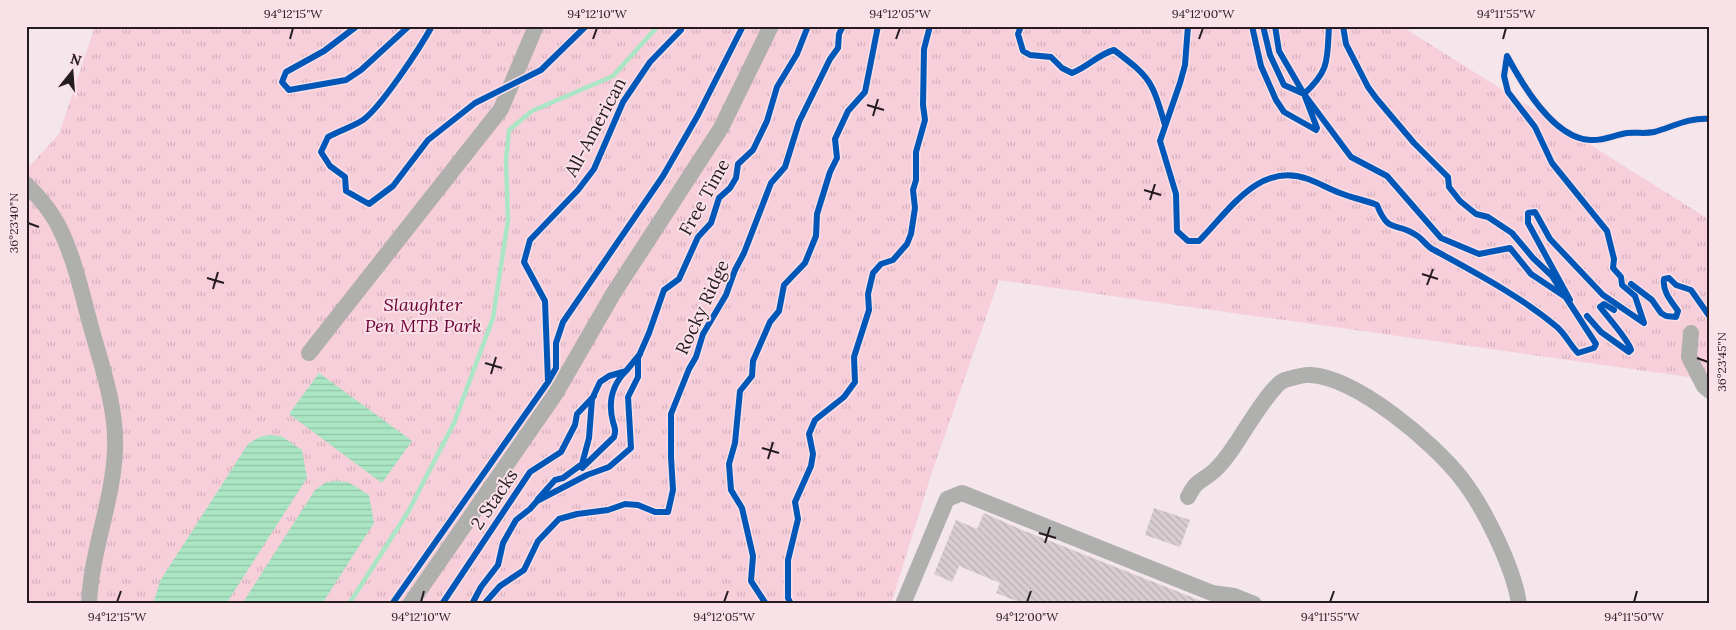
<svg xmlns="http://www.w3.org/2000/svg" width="1736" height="630" viewBox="0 0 1736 630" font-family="Lora,serif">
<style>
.grass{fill:url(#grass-tufts)}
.water{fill:url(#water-rules)}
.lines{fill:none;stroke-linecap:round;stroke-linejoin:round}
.stream{stroke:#aae5c4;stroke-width:4.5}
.building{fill:url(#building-back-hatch)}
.minor{stroke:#afb0ae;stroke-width:16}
.cycleway-casing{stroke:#fae0e7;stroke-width:9}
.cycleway{stroke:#0057b8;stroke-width:6}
.ticks{fill:none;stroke:#251c1f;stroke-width:2}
.labels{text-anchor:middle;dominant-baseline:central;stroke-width:4;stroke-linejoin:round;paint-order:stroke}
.street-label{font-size:18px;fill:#251c1f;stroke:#fae0e7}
.park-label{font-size:18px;font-style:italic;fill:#6b0036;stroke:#fae0e7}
.neatline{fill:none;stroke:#251c1f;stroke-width:2}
.ticks-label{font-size:12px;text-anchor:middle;fill:#251c1f}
</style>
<defs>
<pattern id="grass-tufts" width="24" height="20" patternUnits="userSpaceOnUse" patternTransform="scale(1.25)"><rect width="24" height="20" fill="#f7cfdb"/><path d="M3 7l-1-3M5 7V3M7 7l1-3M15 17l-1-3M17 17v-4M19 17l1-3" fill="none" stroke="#d4b1bc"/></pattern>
<pattern id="water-rules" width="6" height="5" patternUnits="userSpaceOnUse" patternTransform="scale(1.25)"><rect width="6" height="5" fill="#aae5c4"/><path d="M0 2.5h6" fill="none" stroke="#92c4a8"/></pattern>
<pattern id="building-back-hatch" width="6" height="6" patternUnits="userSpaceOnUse" patternTransform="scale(1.25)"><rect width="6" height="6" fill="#d8ced1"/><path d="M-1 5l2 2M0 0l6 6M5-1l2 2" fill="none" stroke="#b9b0b3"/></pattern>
</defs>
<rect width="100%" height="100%" fill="#f4e6ea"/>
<!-- grass -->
<path class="grass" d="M95,26H1401L1710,220V380L999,280L932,472L891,604H26V170L59,134Z"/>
<!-- water -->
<path class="water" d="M319,373L412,441L382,483L289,414Z
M269,435L281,436L302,450L307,478L226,604H153L160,581L248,444L259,437Z
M337,481L348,482L369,495L374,523L322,604H242L315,490L326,482Z"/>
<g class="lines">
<!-- stream -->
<path class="stream" d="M349,604L408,512L454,423L493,318L508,220L506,160L509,130L532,111L613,76L658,26"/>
</g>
<!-- building -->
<path class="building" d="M1154,508L1190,520L1180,547L1145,535Z
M984,513L1022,530L1209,604H1024L996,593L1000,583L959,566L952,582L934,574L956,520L977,529Z"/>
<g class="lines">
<!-- minor -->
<path class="minor" d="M26,184C39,197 52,212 60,229C75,260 82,294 91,327C102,367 117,409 115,450C113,502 91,551 89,604
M1691,333L1689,357L1704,386L1710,391
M309,353L501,109L536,26
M1188,497C1197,479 1200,483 1214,471C1222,464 1229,454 1235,445C1244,432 1272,384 1285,380C1292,378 1304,374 1311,375C1357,378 1433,442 1461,478C1484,507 1514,568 1519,604
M410,604L556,393L613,294L721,128L771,26
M903,604L947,499L962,493L1212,593L1234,596L1254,604"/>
<defs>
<path id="cycleway" d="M357,26L324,51L286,72L282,82L289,90L346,80L361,70L409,26
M432,26C420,48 381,107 363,120C352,127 339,131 328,137L321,152L330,166L345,177L346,191L369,204L393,186L428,140L475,103L541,70L586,26
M1021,26L1018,34L1023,51L1030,55L1051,57L1062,68L1072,73C1088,67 1097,55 1114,50C1151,78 1152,81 1165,125
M1188,26L1185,65L1180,83L1160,141L1176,194L1177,231L1188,241H1199C1229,211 1259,161 1308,179C1319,183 1329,189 1340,193C1352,198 1365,200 1377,205C1389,235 1395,221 1416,235C1423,239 1427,247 1434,250C1476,273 1520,296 1557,327C1566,335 1570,345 1578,353L1594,348L1596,344L1552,276L1533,258L1512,233L1488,217L1476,214L1460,201L1449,187L1448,177L1414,143L1376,98L1368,87L1346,44L1343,26
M1252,26L1261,66L1276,100L1284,112L1316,130L1317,128L1304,94C1330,70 1327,60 1329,26
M1263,26L1270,55L1284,85L1304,94
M1275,26L1279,51L1304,94L1351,157L1387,176L1441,238L1479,254L1510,248L1531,274L1570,300L1528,223V213L1535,212L1550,239L1603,295L1644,323L1635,296L1622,285L1621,277L1613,268L1614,259L1607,231L1552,163L1535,127L1508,92L1504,76L1507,56C1522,84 1553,138 1590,140C1604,141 1614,135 1627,133C1636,132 1645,134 1654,132C1672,127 1690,117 1710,119
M1631,284L1652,300L1661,313L1666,316L1676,317L1678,311C1671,301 1662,291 1664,279L1669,278L1676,285L1691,290L1710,317
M1587,316L1601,332L1629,352L1631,350C1630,342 1606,315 1600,307L1604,304L1614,310
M548,382L545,301L524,262L530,240L578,190L594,169L623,102L650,62L681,30L682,26
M582,468L614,437C616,431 615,428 613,422C608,403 612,385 626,371
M538,499L555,480L563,478L582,464L589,438L592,399L600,382L609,376L626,371L640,354
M392,604L548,382L556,368V343L563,322L663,176L698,115L743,26
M442,604L530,472L561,452L575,425L577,414L594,396
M472,604L481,587L498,565L503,543L516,520L530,509L537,501L587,475L609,467L631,448L628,397L638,377V358L649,333L664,290L679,279L698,237L711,223L719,198L730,188L736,178L738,164L753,150L767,121L777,87L797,54L808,26
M484,604L500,586L524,570L538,541L559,519L577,514L608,510L625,504L638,505L655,512H668L673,490L671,457V414L689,369L696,357L703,334L726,295L735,270L744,253L771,183L785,167L799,122L830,59L838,48L839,34L843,26
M766,604L751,581L753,556L742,508L731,490L729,464L735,443L740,391L752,376L753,361L770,322L779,311L784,285L805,263L816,236L817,214L830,172L837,158L835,139L848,111L865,92L878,26
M791,604L788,598V560L798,519L795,502L811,466L813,454L809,434L815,420L844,397L855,382L854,357L869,310L868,294L873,273L881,264L893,260L907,244L911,234L915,208L913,190L916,180V152L925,120L923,105L924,49L930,26"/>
</defs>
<!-- cycleway casing -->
<use href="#cycleway" class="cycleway-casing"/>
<!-- cycleway -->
<use href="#cycleway" class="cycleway"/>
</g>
<!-- ticks -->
<path class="ticks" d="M290,39L293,28M593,39L597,28M896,39L900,28M1199,39L1203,28M1503,39L1506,28M867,105L884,110M873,116L878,99M1144,190L1161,195M1150,200L1155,184M28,223L39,227M1422,274L1438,279M207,278L224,283M1427,285L1433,269M213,289L218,272M1697,358L1708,362M485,363L502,368M491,374L496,357M762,448L779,453M768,459L773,442M1039,533L1056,538M1045,543L1050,527M117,602L121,591M421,602L424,591M724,602L728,591M1027,602L1031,591M1330,602L1334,591M1634,602L1637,591"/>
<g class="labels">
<!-- street labels -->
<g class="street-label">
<text transform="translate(595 127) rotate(-62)">All-American</text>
<text transform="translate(704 197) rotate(-61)">Free Time</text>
<text transform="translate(702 307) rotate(-65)">Rocky Ridge</text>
<text transform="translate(494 499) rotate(-56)">2 Stacks</text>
</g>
<!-- park labels -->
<g class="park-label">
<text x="423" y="304">Slaughter<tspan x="423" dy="21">Pen MTB Park</tspan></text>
</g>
</g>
<!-- border -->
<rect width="1736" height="630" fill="none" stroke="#fae0e7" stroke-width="55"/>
<!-- north arrow -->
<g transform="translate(72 72) rotate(17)" stroke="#fae0e7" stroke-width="4" paint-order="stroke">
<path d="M0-4L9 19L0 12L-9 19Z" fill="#251c1f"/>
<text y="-8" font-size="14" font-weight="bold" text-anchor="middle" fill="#251c1f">N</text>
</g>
<rect x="28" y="28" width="1680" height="574" class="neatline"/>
<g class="ticks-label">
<text x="293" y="18">94°12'15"W</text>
<text x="597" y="18">94°12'10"W</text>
<text x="900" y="18">94°12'05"W</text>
<text x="1203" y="18">94°12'00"W</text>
<text x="1506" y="18">94°11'55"W</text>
<text transform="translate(14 223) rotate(-90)" y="4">36°23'40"N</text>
<text transform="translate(1722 362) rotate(-90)" y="4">36°23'45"N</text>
<text x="117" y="621">94°12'15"W</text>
<text x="421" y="621">94°12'10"W</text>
<text x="724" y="621">94°12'05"W</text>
<text x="1027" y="621">94°12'00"W</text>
<text x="1330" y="621">94°11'55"W</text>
<text x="1634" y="621">94°11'50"W</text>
</g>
</svg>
